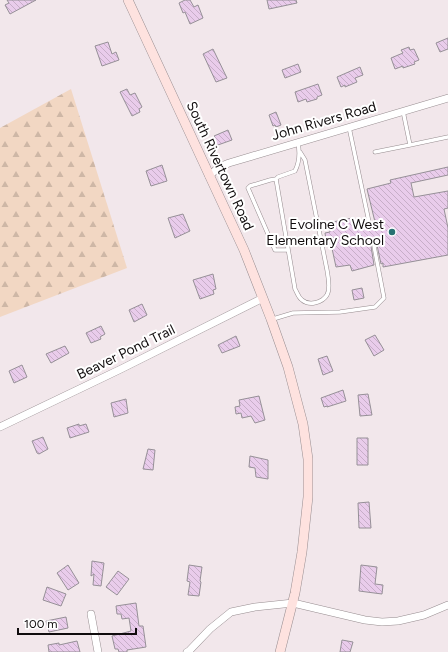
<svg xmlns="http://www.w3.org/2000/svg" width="448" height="652" viewBox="0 0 448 652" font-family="Figtree,sans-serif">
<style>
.forest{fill:url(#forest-firs)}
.building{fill:url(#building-back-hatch);stroke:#969097}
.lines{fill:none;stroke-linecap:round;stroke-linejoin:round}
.service-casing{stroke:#978d90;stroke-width:4.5}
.minor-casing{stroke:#978d90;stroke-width:8}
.secondary-casing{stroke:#978d90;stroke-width:10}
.service{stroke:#fff;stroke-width:3.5}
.minor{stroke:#fff;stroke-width:7}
.secondary{stroke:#fee2df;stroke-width:9}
.poi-dot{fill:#277273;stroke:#fff;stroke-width:1.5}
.labels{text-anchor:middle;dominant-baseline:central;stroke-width:4;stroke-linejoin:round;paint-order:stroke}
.street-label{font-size:14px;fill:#100c0d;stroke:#fff}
.poi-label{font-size:14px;fill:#100c0d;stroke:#fff;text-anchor:end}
</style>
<defs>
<pattern id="forest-firs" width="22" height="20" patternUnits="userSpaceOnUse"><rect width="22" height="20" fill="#f2d7c3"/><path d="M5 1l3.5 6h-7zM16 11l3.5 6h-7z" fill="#ceb7a6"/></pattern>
<pattern id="building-back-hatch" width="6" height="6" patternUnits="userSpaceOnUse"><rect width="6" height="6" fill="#e9cceb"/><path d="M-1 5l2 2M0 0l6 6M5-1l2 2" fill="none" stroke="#c7aec8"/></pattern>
</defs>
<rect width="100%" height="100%" fill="#f2e7eb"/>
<!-- forest -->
<path class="forest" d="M71,89L127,268L0,317V128Z"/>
<!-- building -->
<path class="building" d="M7,0H36L10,14L5,5L9,3Z
M185,0H190L194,7L198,5L203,18L190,24L185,12L183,13L179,3Z
M267,0H296L297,3L269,9Z
M448,38V49L440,52L436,43Z
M108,42L112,54L116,52L119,60L102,66L95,46Z
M409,47L410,50L414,49L419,60L414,62L415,64L403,68V66L395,69L391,58L403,53L401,50Z
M213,49L227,78L216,82L203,54Z
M298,64L301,72L285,78L282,70Z
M360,67L363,75L355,78L357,82L345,87V85L341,87L337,77Z
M318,84L322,95L317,97V99L307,102L306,99L298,102L295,92Z
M127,89L130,95L135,93L142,107L139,109L140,112L132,116L120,92Z
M276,112L281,125L276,127L275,125L273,126L269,115Z
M228,130L232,140L215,146L212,138L215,137L214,136Z
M162,165L167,181L151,186L146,171Z
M448,167V175L411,183L414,197L448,191V208L444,209L448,228V255L383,267V263L381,264L377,245L374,243L371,246L374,265L352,271L350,265L336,267L330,239L326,240L325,233L330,232L328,223L352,218L355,227L366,224L370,225L372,222H375L367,189L391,183L390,180Z
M183,214L190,231L175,238L168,218Z
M213,274L216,289L213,290L214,294L200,299L193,280Z
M362,288L364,298L354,300L352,290Z
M142,304L147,315L134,322L129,310Z
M101,326L105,334L100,337L101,339L91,343L86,333Z
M375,335L384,350L374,356L365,340Z
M236,336L240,346L222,353L218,345Z
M65,346L69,353L51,363L46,354Z
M327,356L333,371L323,375L318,359Z
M22,365L27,377L14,383L9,371Z
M343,390L346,401L327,407V406L324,407L321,398Z
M368,394L372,415L360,416L358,395Z
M259,396L265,420L255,423L251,416L242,418L241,413L236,414L235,407L240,406L239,400Z
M126,399L128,413L114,417L111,403Z
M79,424V426L86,424L89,432L70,438L67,428Z
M43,437L48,449L39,454L37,453L32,441Z
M357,438H368V465H357Z
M148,449L155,450L153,470L143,469Z
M250,456L268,460V479L256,477L255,468L249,467Z
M369,502L371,528H359L358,503Z
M92,561L104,563L101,586L93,585L94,574L91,576Z
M68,565L79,583L68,590L57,573Z
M189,565L202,567L200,581L201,582L199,596L188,595L190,582L187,581Z
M361,565L377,567L375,584L383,585L382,594L359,591Z
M118,571L129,579L117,595L106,587Z
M47,587L66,594L61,606L43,600Z
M136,603L139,626H143L146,647L127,650V652H119L118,649H115L112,636L131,631L129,618L122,619L121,614H117L116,606Z
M66,617L68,628L49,632L46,621Z
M342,640L353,642L350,652H340Z
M77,641L80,652H49L48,645L59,643V645Z"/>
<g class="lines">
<defs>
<path id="service" d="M349,127L369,222
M298,143C300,153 300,161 295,171L278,177L276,179L295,289C297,292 298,297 302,300C309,306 322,303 327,295C331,288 328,277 327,270L305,160L300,152
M410,145L448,137
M375,152L410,145L403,111
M276,179L270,180L250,186L248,188L275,250H288
M273,319L293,313L340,312L375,307L384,298L374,246"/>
<path id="minor" d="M209,176L219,167L229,163L448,98
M0,427L121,369L263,298
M91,614L98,652
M187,652L189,651L210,629L231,612L255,607L293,603L365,620L382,622L398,621L424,615L448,605"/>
<path id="secondary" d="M128,0L244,250L271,319L288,367L303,424L308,459V497L302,552L295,593L280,652"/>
</defs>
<!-- service casing -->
<use href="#service" class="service-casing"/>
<!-- minor casing -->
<use href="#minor" class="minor-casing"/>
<!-- secondary casing -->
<use href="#secondary" class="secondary-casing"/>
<!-- service -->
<use href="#service" class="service"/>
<!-- minor -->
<use href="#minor" class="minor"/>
<!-- secondary -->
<use href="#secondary" class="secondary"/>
</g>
<!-- markers -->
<circle class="poi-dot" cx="392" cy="232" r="4"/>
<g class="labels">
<!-- street labels -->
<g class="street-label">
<text transform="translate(324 121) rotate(-16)">John Rivers Road</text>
<text transform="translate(220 166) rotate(65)">South Rivertown Road</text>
<text transform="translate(126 352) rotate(-26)">Beaver Pond Trail</text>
</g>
<!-- poi labels -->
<g class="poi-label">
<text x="384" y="224">Evoline C West<tspan x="384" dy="16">Elementary School</tspan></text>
</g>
</g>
<!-- scale -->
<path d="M18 628v6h118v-6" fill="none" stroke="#100c0d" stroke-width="2"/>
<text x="24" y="628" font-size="12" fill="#100c0d" stroke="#ffffff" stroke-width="3" paint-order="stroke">100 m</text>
</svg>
